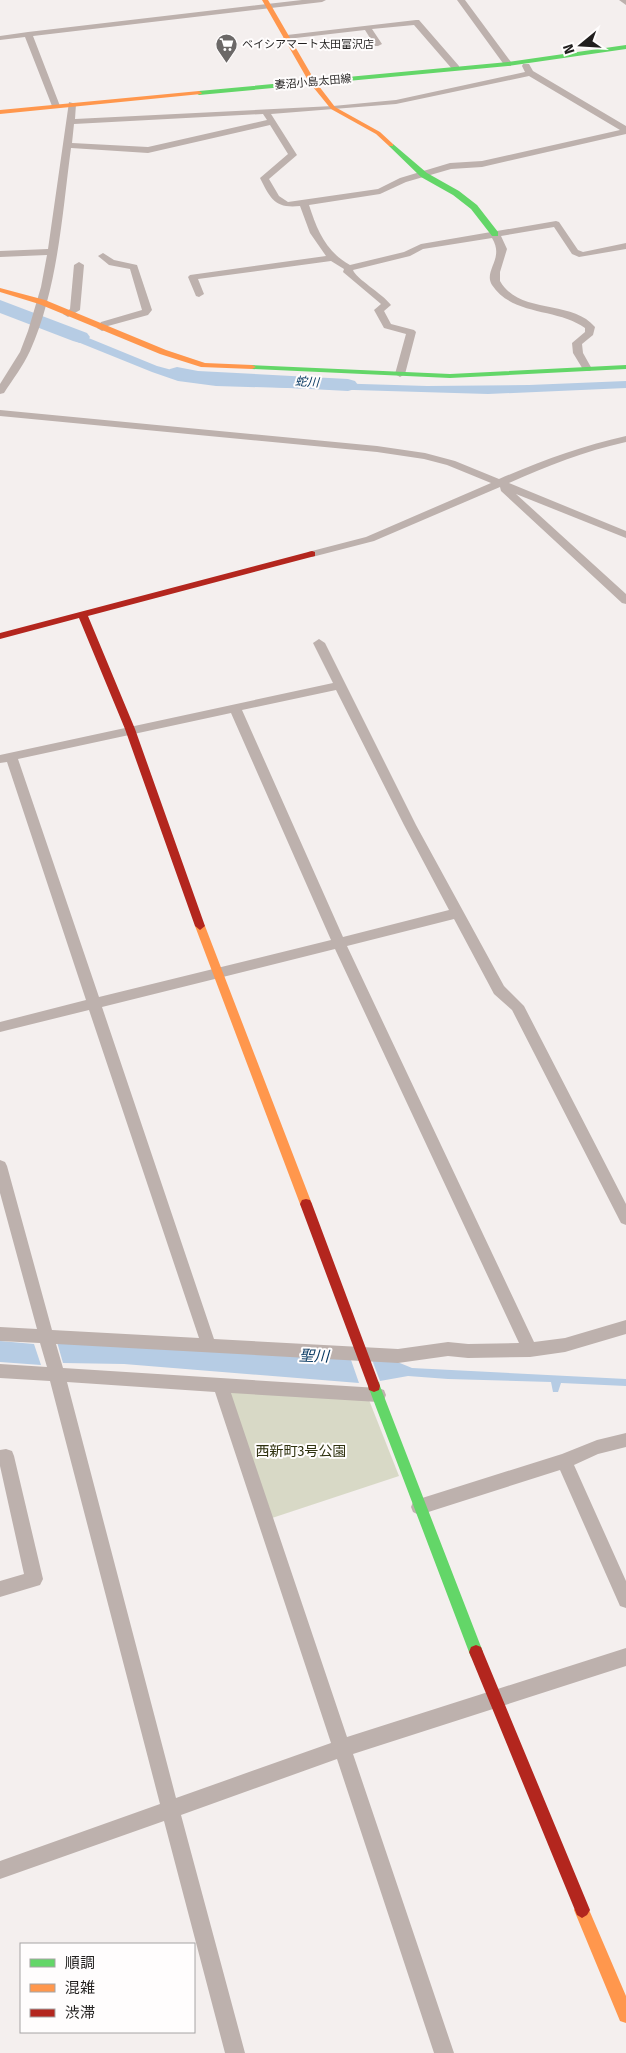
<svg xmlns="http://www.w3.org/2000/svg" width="626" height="2053" viewBox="0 0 626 2053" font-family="'Fira Sans','Noto Sans JP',sans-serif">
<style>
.green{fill:#d8d9c6}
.water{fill:#b6cce4}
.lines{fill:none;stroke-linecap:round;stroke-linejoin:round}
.river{fill:#b6cce4;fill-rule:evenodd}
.street{fill:#bdb1ad;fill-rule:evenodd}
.fast{fill:#63d668;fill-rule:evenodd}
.slow{fill:#ff974d;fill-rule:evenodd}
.jam{fill:#b3261e;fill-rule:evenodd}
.labels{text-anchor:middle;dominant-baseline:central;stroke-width:4;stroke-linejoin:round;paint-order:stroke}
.far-poi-label{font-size:11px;fill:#211f1e;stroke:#fffdfd;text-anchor:start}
.far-street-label{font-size:11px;fill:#211f1e;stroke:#fffdfd}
.far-water-label{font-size:12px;font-style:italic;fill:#00335d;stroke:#fffdfd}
.park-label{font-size:14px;fill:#2f320f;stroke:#fffdfd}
.water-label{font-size:15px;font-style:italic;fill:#00335d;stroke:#fffdfd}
</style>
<rect width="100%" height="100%" fill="#f4efee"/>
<!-- green -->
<path class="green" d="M222,1390L369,1400L399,1476L266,1520Z"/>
<!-- water -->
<path class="water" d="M47,321L157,366L194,376L263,381L427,386L529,385L626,381V388L488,394L216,386L178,381L152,372L43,328Z
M0,1341L34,1344L41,1365L0,1362Z
M57,1342L350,1357L359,1383L124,1364L63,1363Z
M371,1357L395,1361L412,1368L626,1379V1386L561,1383L558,1392H553L551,1382L448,1379L408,1376L380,1381Z"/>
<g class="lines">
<!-- river -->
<path class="river" d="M0,300L87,333L90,337L87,341L80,343L73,341L0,313Z
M177,367L198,371L348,379L355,381L358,385L355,389L348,391L198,383L170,377L167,373L170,369Z"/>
<!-- street -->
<path class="street" d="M302,0H326L322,2L33,36L60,106L56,108L52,106L25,37L0,40V36L28,32Z
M457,0H465L511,62V66H505Z
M619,0H626V5Z
M416,20H419L459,66V70H453L414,25L372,29L382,44L378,46H375L365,30L287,39L283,37L287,35Z
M523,64H529L533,71L626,126V134L482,167L451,169L406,182L380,194L309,205C317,230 326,252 350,265L404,252L421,244L556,221L559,222L578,250L583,252L626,243V249L579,257L572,254L554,227L501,236L507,249L500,272V281C519,315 571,299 595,327L593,335L582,344L583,353L592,369L590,371H584L573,353L572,343L585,332V328C558,308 512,316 492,285C483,270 505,259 492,238L423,249L410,256L353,270C356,279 382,293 391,305L384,311L391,324L414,330L416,332L405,374L400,377L395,374L406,334L384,328L374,310L381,304L343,272L344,269L331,261L198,279L204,294L199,297L196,296L188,277L190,275L326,256L310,233L300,206C275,209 270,198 260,178L288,154L270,125L148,153L71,148C62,215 58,288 30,351C23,366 13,379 4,393L0,394V384L20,352L28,331L41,287L47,255L0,257V251L48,249L69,102L76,104L75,119L333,106L396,100L525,72L522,66ZM529,76L620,130L482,161L450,163L400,178L378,189L288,202L279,196L269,179L297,155L271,114L396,104ZM263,114L267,120L148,147L72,143L74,124Z
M103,253L114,260L137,265L152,310L148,315L108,326L105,330L102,331L97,328L101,322L142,310L130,269L109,265L98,256Z
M79,262L84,265L80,310L68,317L63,314L70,309L74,265Z
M0,410L377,446L425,453L455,461L499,479C541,461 581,446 626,436V442C585,451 547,466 509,483L626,531V538L516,494L626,594V604L622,603L501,491L500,487L374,541L312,557L307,554L308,552L366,537L491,483L447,465L424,459L377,452L0,416Z
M319,639L325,643L416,825L504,986L524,1006L626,1204V1225L621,1223L512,1010L494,994L454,919L347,946L534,1342L565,1338L626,1320V1334L565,1352L530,1357L468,1358L448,1356L398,1363L56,1344L63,1368L378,1388L384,1390L386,1395L384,1400L378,1402L231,1393L347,1737L626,1648V1666L353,1754L454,2053H434L337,1759L181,1815L245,2053H225L164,1821L0,1879V1861L160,1804L50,1381L0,1378V1364L47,1367L40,1343L0,1341V1327L37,1329L0,1193V1160L5,1162L7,1166L52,1330L199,1338L89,1010L0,1032V1022L86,1000L7,762L0,763V755L333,683L313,643ZM336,690L404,825L449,910L343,937L242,710ZM231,713L331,940L99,997L18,759ZM335,949L519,1343L468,1344L448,1342L398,1349L214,1339L102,1007ZM67,1382L215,1392L331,1743L176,1798Z
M626,1433V1447L598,1454L574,1465L626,1581V1608L620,1606L560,1470L419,1515L413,1512L411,1507L413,1502L419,1499L562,1454L597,1440Z
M6,1449L12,1451L14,1456L43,1579L40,1585L0,1597V1581L24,1574L0,1466V1450Z"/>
<!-- fast -->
<path class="fast" d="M626,45V49L508,66L199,95L196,93L199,91L508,62Z
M389,144H393L427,173L459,191L477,205L498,232V236H492L471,209L453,195L421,177L389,146Z
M249,365L450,374L626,365V369L450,378L252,369L248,367Z
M374,1380L379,1382L380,1386L483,1652L481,1657L476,1659L471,1657L469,1652L368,1386L369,1382Z"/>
<!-- slow -->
<path class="slow" d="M262,0H268L315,81L335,107L380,132L393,144V146H389L376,134L331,109L309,82Z
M199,91L202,93L201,94L0,114V110Z
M0,288L45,300L166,350L205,363L252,365L256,367L252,369L201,367L160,354L39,304L0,292Z
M200,922L205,926L312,1204L310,1208L306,1209L302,1208L300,1204L195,926Z
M582,1902L587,1905L626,1996V2023L620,2021L574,1910L577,1905Z"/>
<!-- jam -->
<path class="jam" d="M312,551L315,552V556L88,616L135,729L205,926L200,930L195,926L125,729L79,618L0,639V633Z
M306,1199L310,1200L312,1204L380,1386L379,1390L374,1392L369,1390L368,1386L300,1204L302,1200Z
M476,1645L481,1647L590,1910L587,1915L582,1918L577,1915L469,1652L471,1647Z"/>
</g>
<!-- icons -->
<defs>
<symbol id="supermarket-pin" viewBox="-11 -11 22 30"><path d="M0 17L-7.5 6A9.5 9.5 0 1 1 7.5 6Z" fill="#6b6867" stroke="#fffdfd"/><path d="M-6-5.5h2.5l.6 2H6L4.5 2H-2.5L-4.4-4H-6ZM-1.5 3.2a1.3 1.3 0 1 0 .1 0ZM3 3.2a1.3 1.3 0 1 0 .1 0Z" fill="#fff"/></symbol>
</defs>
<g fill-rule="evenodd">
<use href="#supermarket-pin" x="214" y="32" width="25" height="34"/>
</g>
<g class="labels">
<!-- far-poi labels -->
<g class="far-poi-label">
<text x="242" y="44">ベイシアマート太田富沢店</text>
</g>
<!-- far-street labels -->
<g class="far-street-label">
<text transform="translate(313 82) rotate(-5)">妻沼小島太田線</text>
</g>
<!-- far-water labels -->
<g class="far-water-label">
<text transform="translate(307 382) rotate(3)">蛇川</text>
</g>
<!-- park labels -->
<g class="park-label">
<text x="301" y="1451">西新町3号公園</text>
</g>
<!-- water labels -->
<g class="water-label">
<text transform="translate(314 1356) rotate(2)">聖川</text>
</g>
</g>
<!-- legend -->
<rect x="20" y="1943" width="175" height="90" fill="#fffdfd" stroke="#a6a4a4"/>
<rect x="30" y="1959" width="25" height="8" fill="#63d668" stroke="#a6a4a4"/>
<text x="65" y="1968" font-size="15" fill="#211f1e">順調</text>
<rect x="30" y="1984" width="25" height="8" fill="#ff974d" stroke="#a6a4a4"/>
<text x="65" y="1993" font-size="15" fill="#211f1e">混雑</text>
<rect x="30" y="2009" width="25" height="8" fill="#b3261e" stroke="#a6a4a4"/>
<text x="65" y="2018" font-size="15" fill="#211f1e">渋滞</text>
<!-- north arrow -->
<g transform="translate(581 45) rotate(252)" stroke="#fffdfd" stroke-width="4" paint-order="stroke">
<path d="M0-4L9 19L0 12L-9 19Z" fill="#211f1e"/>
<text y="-8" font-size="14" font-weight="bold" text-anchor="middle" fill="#211f1e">N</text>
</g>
</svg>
